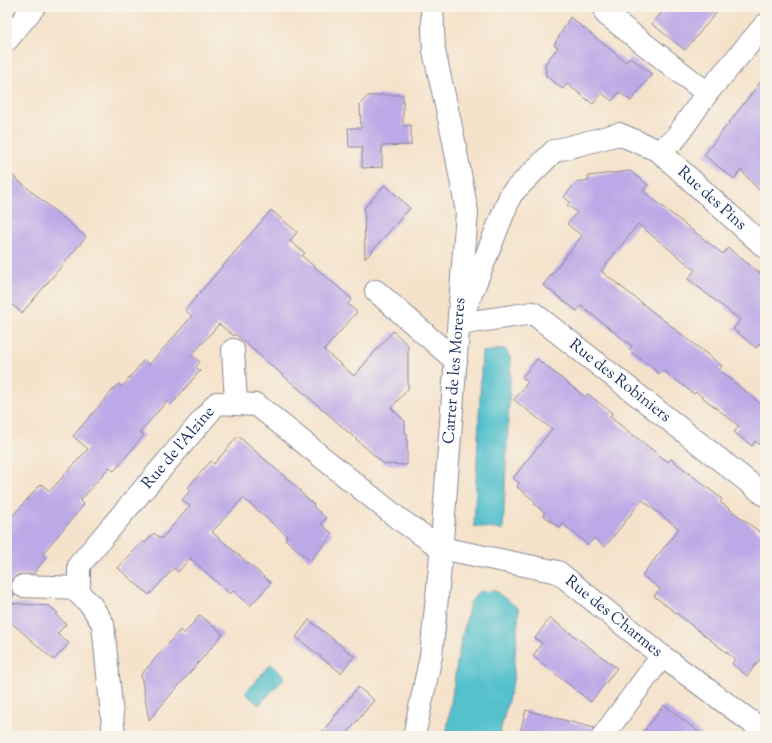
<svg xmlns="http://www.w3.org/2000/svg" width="772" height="743" viewBox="0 0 772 743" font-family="'Sorts Mill Goudy',serif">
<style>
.water{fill:#54c1cd;stroke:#387896}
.building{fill:#bda9e7}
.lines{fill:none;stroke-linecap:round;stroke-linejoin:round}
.minor-casing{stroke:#888894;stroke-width:24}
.minor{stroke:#fff;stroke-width:22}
.labels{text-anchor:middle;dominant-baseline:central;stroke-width:3;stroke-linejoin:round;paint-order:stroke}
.street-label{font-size:16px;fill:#1b2f5e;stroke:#f7f3e8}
</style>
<rect width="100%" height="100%" fill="#f7f3e8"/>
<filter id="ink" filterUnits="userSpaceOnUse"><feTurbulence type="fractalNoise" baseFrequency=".025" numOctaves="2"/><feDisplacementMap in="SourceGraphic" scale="8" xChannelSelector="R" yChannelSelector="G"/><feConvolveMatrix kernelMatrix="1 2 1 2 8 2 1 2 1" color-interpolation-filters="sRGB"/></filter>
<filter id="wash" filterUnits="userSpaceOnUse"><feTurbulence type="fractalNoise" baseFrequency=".012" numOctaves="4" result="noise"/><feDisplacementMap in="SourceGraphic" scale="16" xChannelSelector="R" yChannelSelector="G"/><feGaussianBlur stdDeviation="0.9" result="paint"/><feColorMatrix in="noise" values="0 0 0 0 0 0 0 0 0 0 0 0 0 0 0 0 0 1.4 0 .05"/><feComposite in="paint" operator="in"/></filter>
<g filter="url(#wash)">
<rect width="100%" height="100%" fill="#f5e2cb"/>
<!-- water -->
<path class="water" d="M505,349L511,359L503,530L474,526L482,352Z
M495,591L519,609L513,681L499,736H446L458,656L470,603L478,592Z
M271,664L285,677L259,705L245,693Z"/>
<g id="blocks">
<!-- building -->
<path class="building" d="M666,7H721L685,50L652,24Z
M570,17L626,62L630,57L652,74L631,101L619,92L612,101L602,93L593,104L567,84L563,89L546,76L545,64L558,47L554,45Z
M765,76V197L741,170L734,179L704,155Z
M381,95H403V126L411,125V145L382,146V167L362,168V147H349L348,128H361L360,104L368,96Z
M7,171L86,237L22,313L7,301Z
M630,171L648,185L643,191L682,222L723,254L728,248L765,277V337L756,348L733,329L740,320L688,279L695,270L638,224L601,271L722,366L719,370L765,407V449L755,441L752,446L734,432L739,426L696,392L694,394L663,370L660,374L629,350L632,346L581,306L577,311L543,285L582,236L567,224L577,212L567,205L570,202L564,197L576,182L589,180L588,176Z
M385,185L410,208L365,259L364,208Z
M271,210L297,232L290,241L305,253L302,256L352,299L348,304L357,312L324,350L354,376L393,331L408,345V389L391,408L405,421V433H407V465L384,464L328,414L235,334L234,336L219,324L192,355L200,362L196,367L200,371L171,405L167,401L140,432L144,435L114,471L109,467L80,501L84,505L42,554L46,558L33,574L18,575L12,580L11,586L12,591L14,595L7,603L49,606L58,613L56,615L66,624L57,634L69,643L54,660L7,619V522L41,484L50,491L88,449L73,436L118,384L122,387L144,360L149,365L192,316L185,310Z
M537,359L585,397L588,394L612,413L610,417L668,462L671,459L722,499L720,502L765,536V653L747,676L732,664L735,659L654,596L660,589L642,575L679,529L642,500L605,547L594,538L588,545L563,524L560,528L543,515L545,513L534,504L536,502L517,487L519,483L513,478L552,429L514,400L528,382L522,377Z
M238,436L301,491L300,492L314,505L313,506L326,518L321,524L333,534L310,561L285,539L287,536L243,498L212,532L271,583L250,606L233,591L230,594L190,558L178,572L174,568L149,595L118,568L143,541L145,543L154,533L161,539L190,506L182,500L191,490L188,487L211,461L214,464Z
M200,615L223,634L149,720L141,675L180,630L184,634Z
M550,618L617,668L591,702L533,656L542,643L535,638Z
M309,620L354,656L341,673L296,637Z
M358,687L374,700L345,736H319Z
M664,705L704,736H640Z
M526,710L594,728L591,736H519Z"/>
</g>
</g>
<g filter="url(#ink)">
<use href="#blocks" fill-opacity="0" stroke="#888894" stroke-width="1"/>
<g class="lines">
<defs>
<g id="minor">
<path d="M606,14L707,93"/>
<path id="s1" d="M765,25L707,93L675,139L659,151L619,134L554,151L511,194L459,324L533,313L765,495"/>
<path d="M7,40L34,7"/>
<path id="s2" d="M659,151L765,247"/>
<path d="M376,291L456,361"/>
<path d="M233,350L236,403"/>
<path d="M23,586L79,588"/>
<path id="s3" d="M114,736L103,624L91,605L79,594V565L217,403L257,405L399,519L441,548L558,572L662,656L765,732"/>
<path id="s4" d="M414,736L431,656L440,567L467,212L453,136L434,51L432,7"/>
<path d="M603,736L662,656"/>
</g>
</defs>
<!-- minor casing -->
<use href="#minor" class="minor-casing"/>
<!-- minor -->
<use href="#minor" class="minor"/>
</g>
</g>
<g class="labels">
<!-- street labels -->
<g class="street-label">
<text stroke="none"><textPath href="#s2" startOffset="71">Rue des Pins</textPath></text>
<text stroke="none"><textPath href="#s4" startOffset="368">Carrer de les Moreres</textPath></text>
<text stroke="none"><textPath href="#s1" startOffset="662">Rue des Robiniers</textPath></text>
<text stroke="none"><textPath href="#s3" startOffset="334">Rue de l'Alzine</textPath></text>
<text stroke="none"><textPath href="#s3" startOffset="857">Rue des Charmes</textPath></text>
</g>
</g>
<!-- margin -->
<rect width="772" height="743" fill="none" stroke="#f7f3e8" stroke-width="24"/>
</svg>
